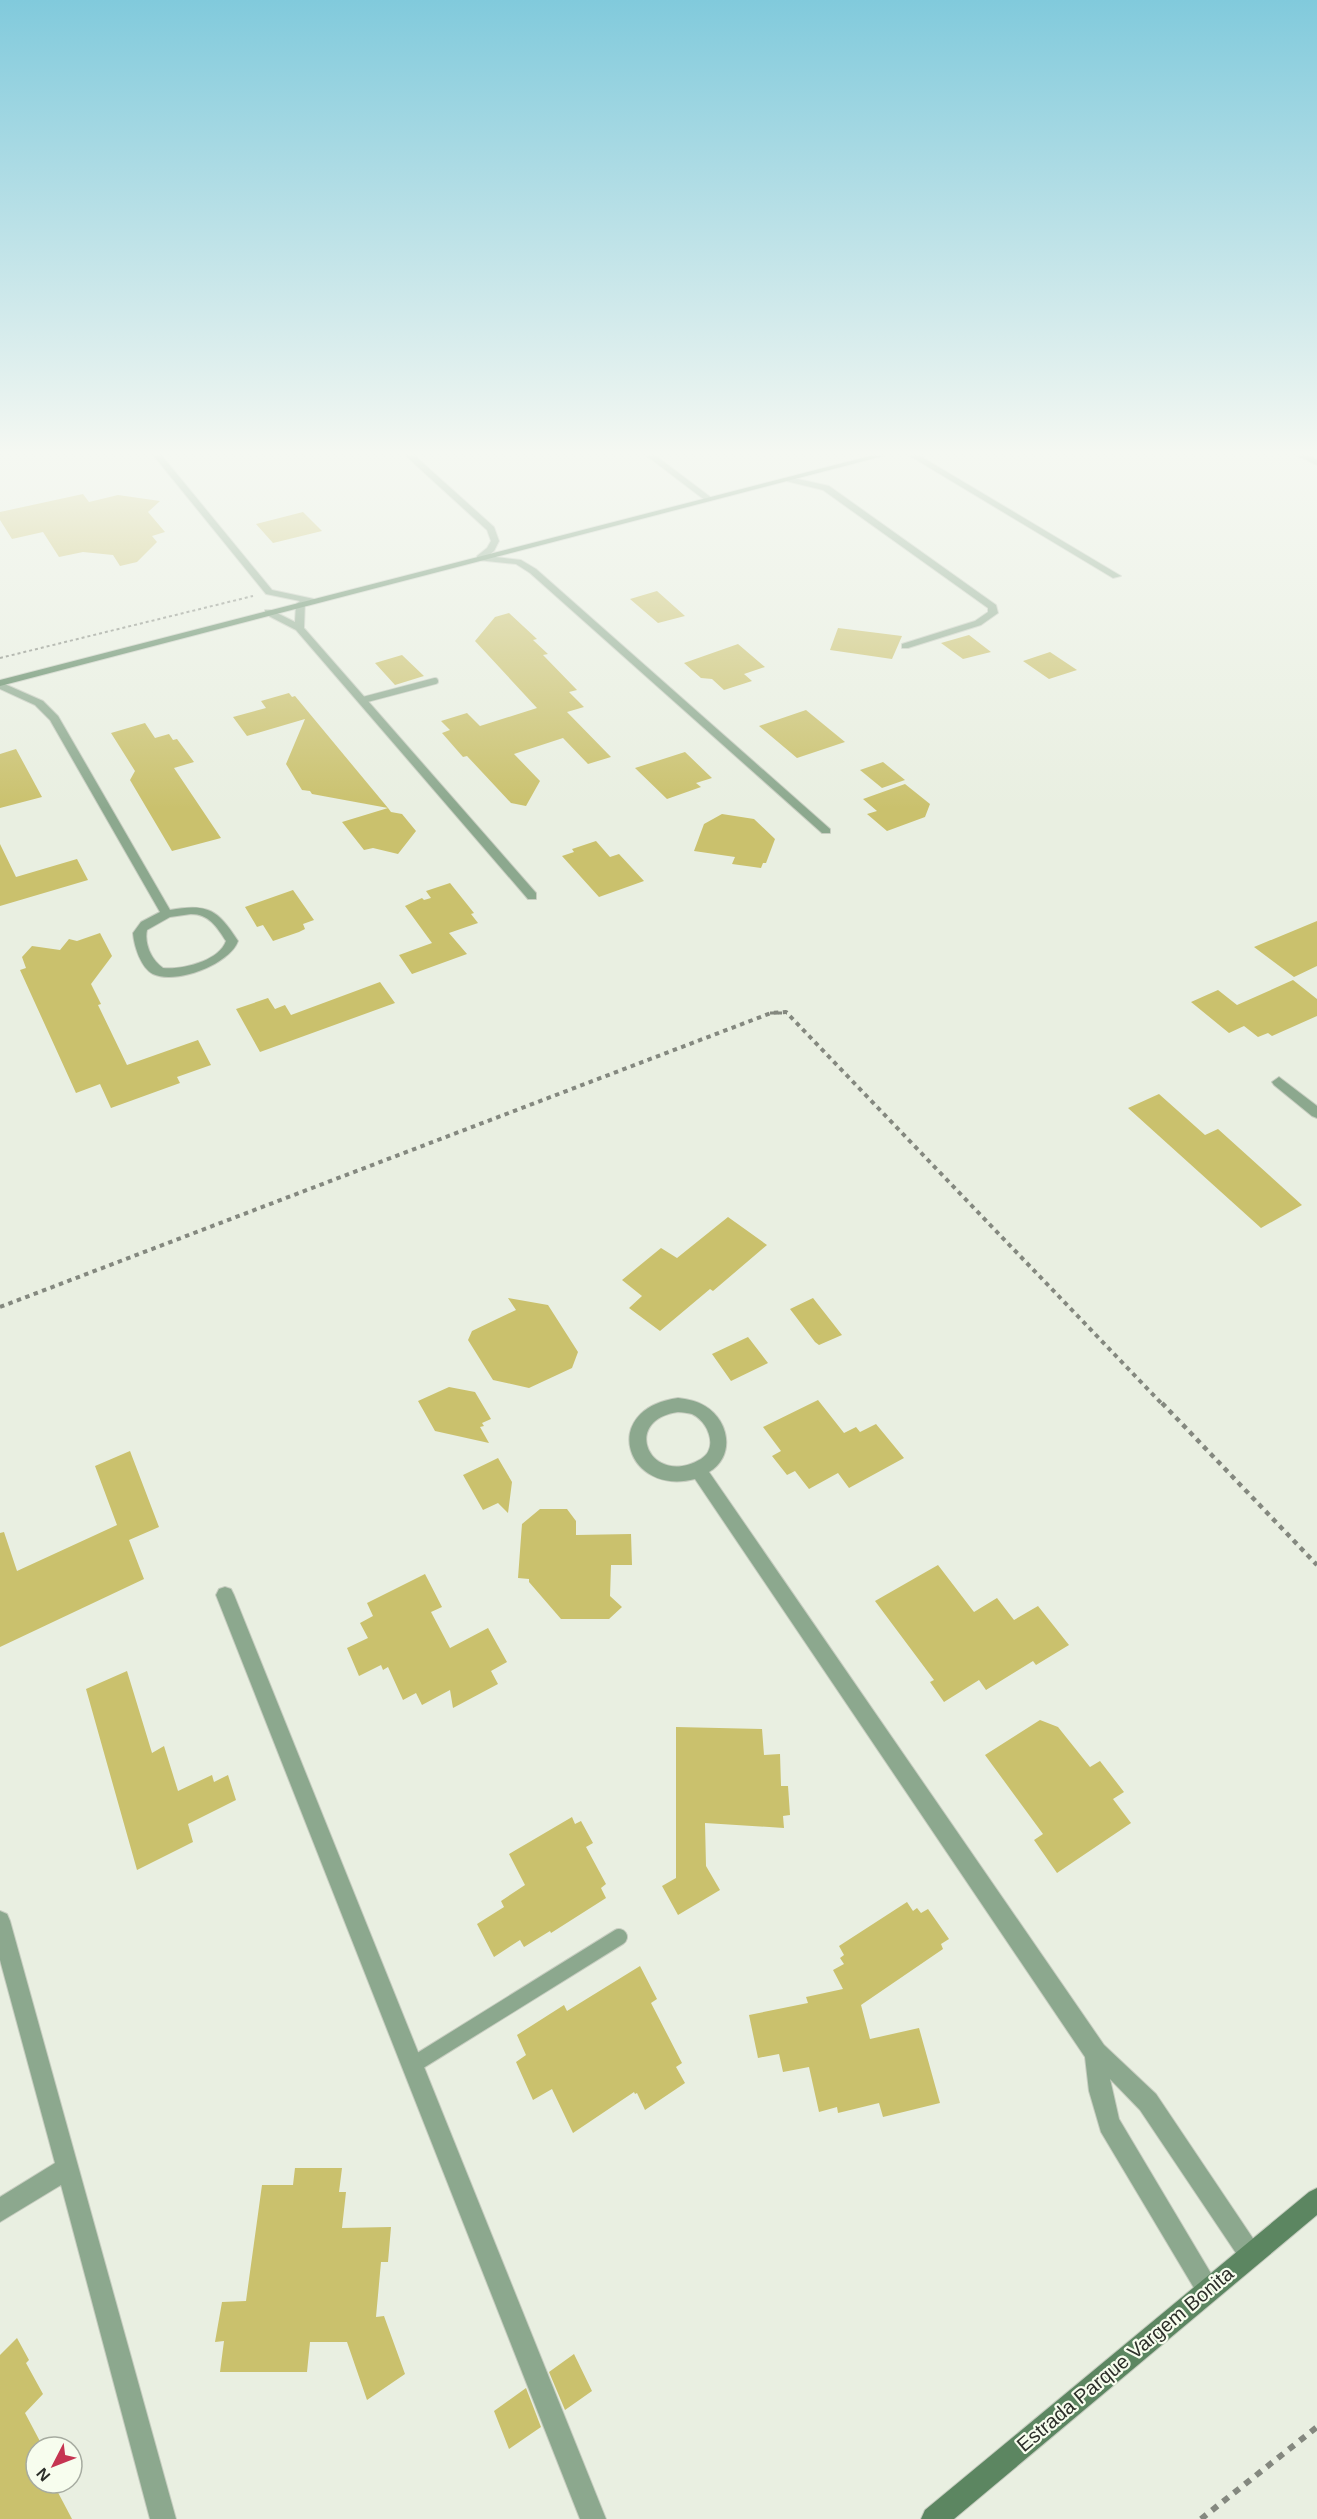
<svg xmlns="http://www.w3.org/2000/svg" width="1317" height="2519" viewBox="0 0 1317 2519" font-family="Helvetica,sans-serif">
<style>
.building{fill:#cac16d}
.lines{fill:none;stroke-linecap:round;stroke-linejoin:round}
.lane-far1-casing{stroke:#c7cdc0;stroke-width:8}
.lane-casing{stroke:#c7cdc0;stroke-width:18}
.street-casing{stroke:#c7cdc0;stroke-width:2}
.secondary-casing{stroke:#c7cdc0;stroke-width:2}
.path-far4{stroke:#84887f;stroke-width:2;stroke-dasharray:3 3;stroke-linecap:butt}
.path-far3{stroke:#84887f;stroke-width:3;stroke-dasharray:4 4;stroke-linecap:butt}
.path-far2{stroke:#84887f;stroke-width:4;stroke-dasharray:4.5 4.5;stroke-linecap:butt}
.path-far1{stroke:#84887f;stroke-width:4.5;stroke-dasharray:5 5;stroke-linecap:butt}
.path{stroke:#84887f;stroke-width:6;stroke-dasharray:7 7;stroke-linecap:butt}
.lane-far1{stroke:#8ca88e;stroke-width:6}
.lane{stroke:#8ca88e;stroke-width:16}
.street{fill:#8ca88e;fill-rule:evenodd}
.secondary{fill:#5c8661;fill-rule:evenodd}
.labels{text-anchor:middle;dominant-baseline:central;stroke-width:4.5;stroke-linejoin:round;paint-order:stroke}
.near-street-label{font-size:20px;fill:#2d302a;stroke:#f7fdee}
</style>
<rect width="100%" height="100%" fill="#e9efe1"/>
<!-- building -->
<path class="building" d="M83,494L89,502L118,495L160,501L148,512L165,532L152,536L157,542L137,562L120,566L113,555L83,552L59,557L43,532L12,539L0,520V512Z
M303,512L322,531L273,543L256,524Z
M657,591L685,616L658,623L630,599Z
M509,613L537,639L533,640L548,654L543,655L577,690L569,692L584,707L567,712L611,757L588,764L563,738L514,754L540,781L526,806L511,803L467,756L463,757L442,733L450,730L441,721L467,713L480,726L537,708L475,641L495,617Z
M838,628L902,636L892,659L830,650Z
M969,635L991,652L963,659L941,643Z
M738,644L765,667L744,674L752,681L724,690L712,679L701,678L684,663Z
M1050,652L1077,670L1049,679L1023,661Z
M402,655L424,676L395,685L375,663Z
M289,693L292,697L295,696L388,808L312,794L310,791L302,790L286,764L305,719L247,736L233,717L266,708L261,701Z
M806,710L845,742L797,758L759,726Z
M145,723L155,738L169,734L173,740L177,739L194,762L174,768L221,838L172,851L130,780L135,771L111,733Z
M16,749L42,797L0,808V754Z
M685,752L712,778L696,783L701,787L667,799L635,768Z
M883,762L905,780L882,788L860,770Z
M905,784L930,804L925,817L887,831L867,814L877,811L863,799Z
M388,808L391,812L402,814L416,831L398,854L373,848L364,850L342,822Z
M722,814L754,819L775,839L766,863H763L761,868L732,864L735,857L694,851L704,824Z
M596,841L610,857L619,854L644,881L599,897L562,856L574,852L572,849Z
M0,844L16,877L77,859L88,880L0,906Z
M450,883L474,913L471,914L478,923L449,933L467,954L412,974L399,955L432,943L405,906L422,898L424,900L431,898L426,891Z
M293,890L314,920L303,924L305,929L299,932L273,941L263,925L257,927L245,907Z
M1317,921V966L1294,977L1254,947Z
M100,933L112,956L91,984L101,1004L98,1005L127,1065L198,1040L211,1065L177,1077L180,1083L111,1108L100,1084L76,1093L20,970L26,968L22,957L32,946L60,950L69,939L77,941Z
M1293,980L1317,999V1016L1272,1036L1268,1033L1258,1037L1244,1026L1229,1033L1191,1002L1218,990L1237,1005Z
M380,982L395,1003L260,1052L236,1009L268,998L275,1009L285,1005L291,1015Z
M1159,1094L1205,1135L1218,1129L1302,1205L1261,1228L1128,1108Z
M728,1217L767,1245L713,1291L710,1289L660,1331L629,1308L642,1296L622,1280L661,1248L677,1258Z
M508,1298L548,1305L578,1352L572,1368L529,1388L493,1380L468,1340L472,1331L516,1310Z
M813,1298L842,1335L819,1345L815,1342L790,1309Z
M748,1337L768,1363L731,1381L712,1354Z
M449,1387L475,1392L491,1419L482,1423L484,1426L480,1427L489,1443L435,1431L418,1401Z
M818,1400L844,1433L856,1427L860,1432L876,1424L904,1458L849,1488L838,1473L809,1489L795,1471L787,1475L772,1456L781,1451L763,1427Z
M130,1451L159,1527L129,1540L144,1579L0,1647V1533L4,1532L17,1571L117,1525L95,1466Z
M498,1458L512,1482L508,1513L498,1503L483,1510L463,1475Z
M540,1509H567L576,1521V1535L631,1534L632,1565H611L610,1596L622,1607L609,1619H561L529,1582V1579L518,1578L522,1524Z
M938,1565L974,1612L997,1598L1014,1620L1038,1606L1069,1645L1036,1665L1033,1661L986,1690L979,1680L944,1702L930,1682L934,1680L875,1601Z
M425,1574L442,1607L431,1612L450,1648L488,1628L507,1662L491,1671L498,1684L453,1708L450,1690L422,1705L416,1693L403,1700L388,1667L383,1670L381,1665L359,1676L347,1648L368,1638L360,1623L373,1616L367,1603Z
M127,1671L152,1753L164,1746L178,1791L212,1775L214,1782L228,1775L236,1800L188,1824L193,1842L137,1870L86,1689Z
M1040,1720L1058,1727L1090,1767L1100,1761L1124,1792L1113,1799L1131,1823L1057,1873L1034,1840L1043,1834L985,1755Z
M676,1727L762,1729L764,1755L780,1754L781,1786H788L790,1815L783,1816L784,1828L705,1823L706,1866L720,1890L678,1915L662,1886L676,1878Z
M572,1817L575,1824L581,1821L593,1843L586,1847L606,1884L601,1888L606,1898L551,1933L550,1931L524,1947L520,1940L494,1957L477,1924L504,1907L501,1901L525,1885L509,1854Z
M907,1902L913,1911L917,1908L921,1913L928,1909L949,1939L941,1944L943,1949L861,2005L870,2039L919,2028L940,2103L883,2117L879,2103L838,2113L837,2107L819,2112L809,2067L783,2072L779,2054L758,2058L749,2015L808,2003L806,1997L843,1989L833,1970L844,1964L840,1958L844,1955L839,1946Z
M640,1966L657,1999L651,2003L682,2063L676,2067L685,2083L645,2110L637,2093L635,2094L634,2092L573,2133L552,2089L533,2100L516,2062L526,2055L517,2035L564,2005L567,2011Z
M295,2168H342L339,2192H346L342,2228L391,2227L388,2262H381L376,2317L384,2316L405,2374L367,2400L347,2342H310L307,2372H220L224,2341L215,2342L222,2302L246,2301L262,2185H293Z
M17,2338L29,2360L26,2363L43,2394L25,2413L43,2447H34L36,2483H53L72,2519H0V2355Z
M574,2354L592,2391L565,2410L549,2372Z
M526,2388L541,2427L509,2449L494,2411Z"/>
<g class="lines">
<defs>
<path id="lane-far1" d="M363,700L435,681"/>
<path id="lane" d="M413,2065L619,1937"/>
<path id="street" d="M154,456H162L272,590L314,599V603L305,602L304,628L536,893V899H528L296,630L265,614V610H271L295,622L296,604L300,601L266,594Z
M406,456H415L494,527L499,541L494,551L488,556L521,560L536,569L830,829V833H822L530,573L516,564L477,560V556L487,548L491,541L487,530Z
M647,456H656L713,499L706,501Z
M910,456H920L1121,576L1113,578Z
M1298,456H1308L1317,460V465Z
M789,477L829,486L996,605L998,613L981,625L908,648H902V644L975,621L988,612V608L823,490L786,481L785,479Z
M0,682L43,701L58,716L170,910C208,903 218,910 238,941C230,964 176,985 153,974C141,968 134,946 133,933L141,922L160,912L50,720L35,705L0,689ZM191,914C209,914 217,927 226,941C219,961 182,970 163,968C151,960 144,943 147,930L170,917Z
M1279,1077L1317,1106V1118L1312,1116L1274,1085L1272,1082Z
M678,1398C687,1399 697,1401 705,1406C730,1421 735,1457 709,1472L1104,2045L1156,2094L1258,2246L1262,2254L1258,2262L1250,2266L1242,2262L1140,2110L1110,2079L1119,2119L1216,2282L1220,2290L1216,2298L1208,2302L1200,2298L1101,2132L1089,2091L1085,2057L695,1479C626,1497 598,1409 678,1398ZM678,1412C682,1412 688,1413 692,1414C708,1421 719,1448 701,1459C650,1489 620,1420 678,1412Z
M225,1587L231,1589L234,1595L606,2519H580L216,1595L219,1589Z
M0,1911L7,1914L10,1921L176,2519H150L61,2185L0,2222V2197L55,2163L0,1960Z"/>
<path id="secondary" d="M870,456H883L0,686V680Z
M1317,2188V2215L954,2519H921L925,2510L1309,2192Z"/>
</defs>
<!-- lane-far1 casing -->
<use href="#lane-far1" class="lane-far1-casing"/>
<!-- lane casing -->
<use href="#lane" class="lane-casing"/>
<!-- street casing -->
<use href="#street" class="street-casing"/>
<!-- secondary casing -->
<use href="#secondary" class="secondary-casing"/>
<!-- path-far4 -->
<path class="path-far4" d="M0,658L253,596"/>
<!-- path-far3 -->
<path class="path-far3" d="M770,1013H787"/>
<!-- path-far2 -->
<path class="path-far2" d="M0,1307L771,1013L786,1012L1163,1405"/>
<!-- path-far1 -->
<path class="path-far1" d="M1162,1403L1317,1565"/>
<!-- path -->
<path class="path" d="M1201,2519L1317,2427"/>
<!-- lane-far1 -->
<use href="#lane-far1" class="lane-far1"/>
<!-- lane -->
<use href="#lane" class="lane"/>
<!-- street -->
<use href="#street" class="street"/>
<!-- secondary -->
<use href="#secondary" class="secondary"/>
</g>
<!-- sky -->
<linearGradient id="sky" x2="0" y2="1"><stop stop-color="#81cadc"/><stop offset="0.56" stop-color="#f5f8f2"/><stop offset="1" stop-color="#f5f8f2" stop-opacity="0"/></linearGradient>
<rect width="1317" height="809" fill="url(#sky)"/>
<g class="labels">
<!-- near-street labels -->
<g class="near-street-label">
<text transform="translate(1125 2359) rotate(-40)">Estrada Parque Vargem Bonita</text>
</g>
</g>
<!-- north arrow -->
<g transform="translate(54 2465) rotate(228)"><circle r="28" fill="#f7fdee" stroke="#a6aba0" stroke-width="1.5"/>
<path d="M0-4.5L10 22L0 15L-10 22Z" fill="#c53551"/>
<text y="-9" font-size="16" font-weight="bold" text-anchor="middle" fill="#2d302a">N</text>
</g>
</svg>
